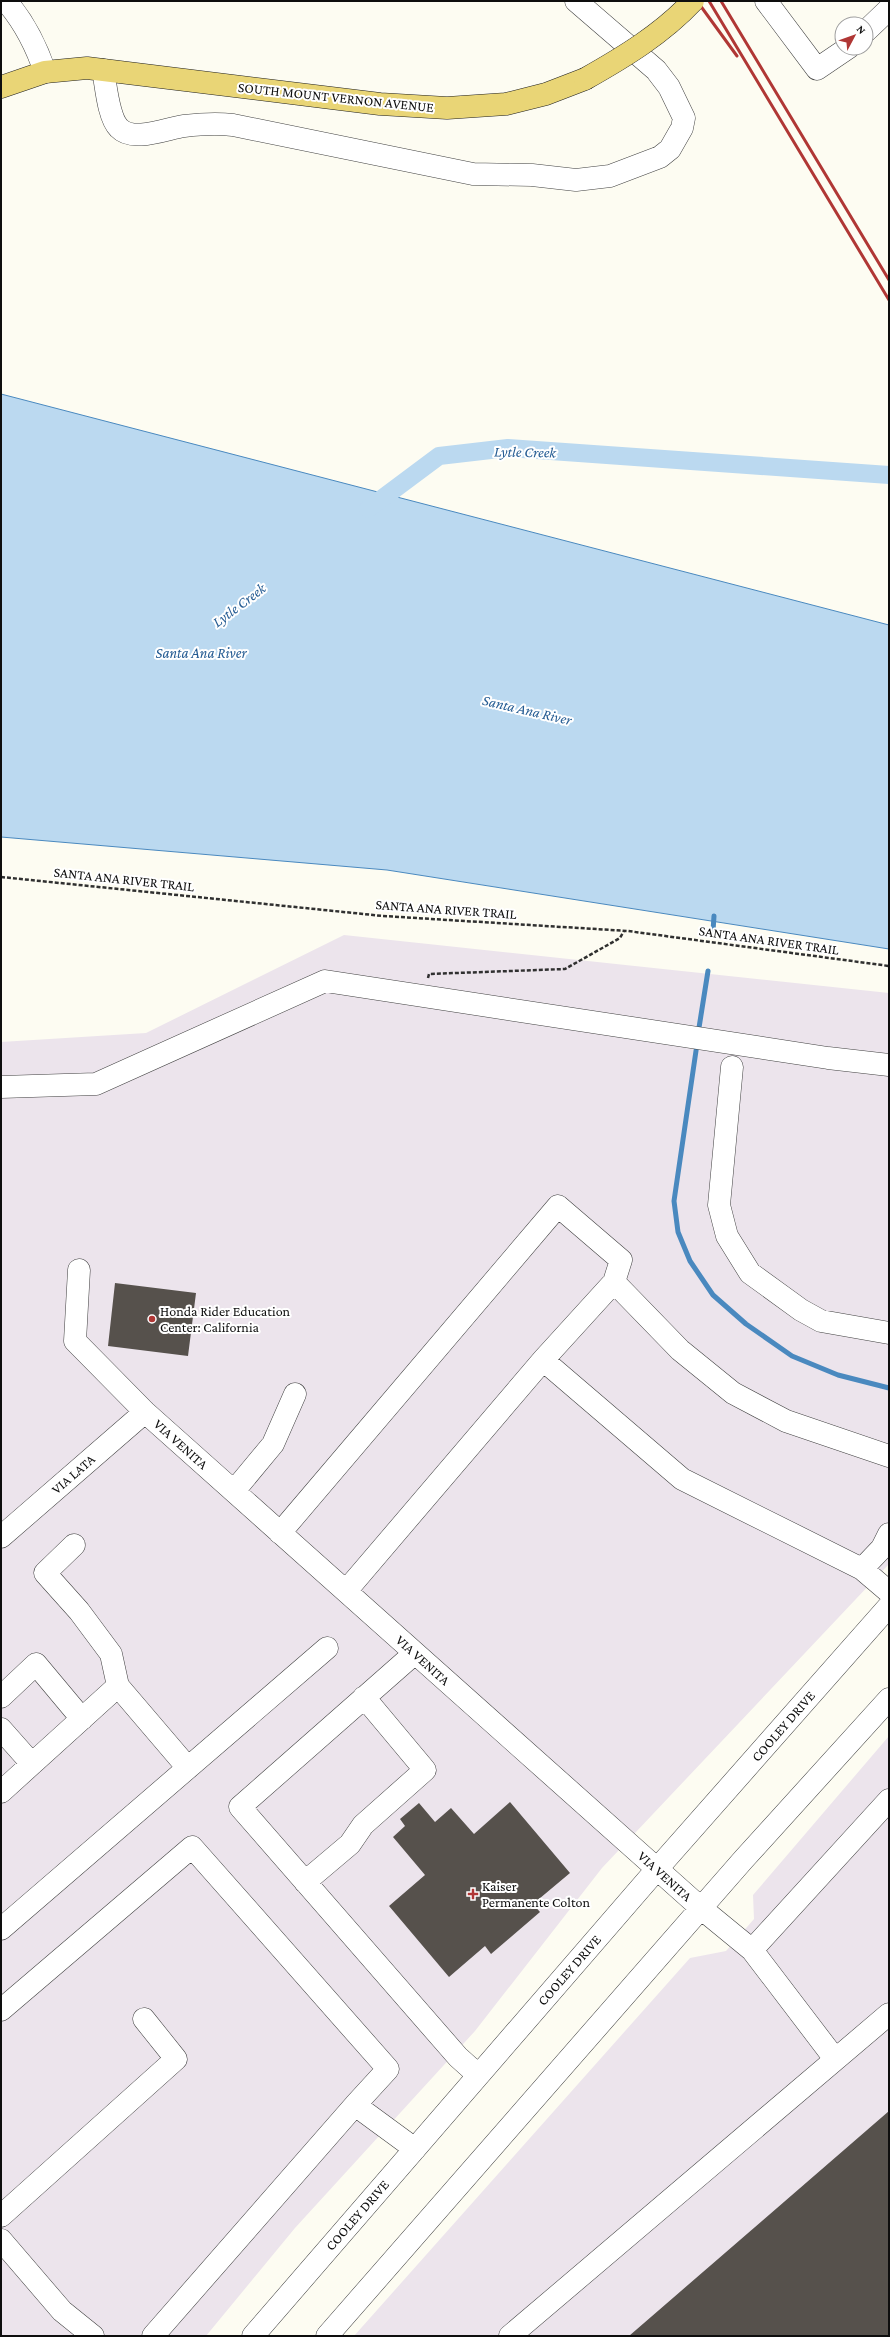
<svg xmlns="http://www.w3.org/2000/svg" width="890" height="2337" viewBox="0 0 890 2337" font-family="'Crimson Pro',serif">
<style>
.industrial{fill:#ece4ec}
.water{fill:#bbd9f0;stroke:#4a89bf}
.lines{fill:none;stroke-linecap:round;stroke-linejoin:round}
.stream{stroke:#4a89bf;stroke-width:5}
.canal{stroke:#bbd9f0;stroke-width:18}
.building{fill:#56514c}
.minor-casing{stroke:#414141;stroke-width:23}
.major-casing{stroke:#1f1f1f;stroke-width:23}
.path{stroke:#303030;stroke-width:2.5;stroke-dasharray:4 2;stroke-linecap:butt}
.minor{stroke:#fff;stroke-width:22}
.major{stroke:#e9d576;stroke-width:22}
.rail{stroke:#b03735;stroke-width:3}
.major-bridge-casing{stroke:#1f1f1f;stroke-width:23;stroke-linecap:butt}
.major-bridge{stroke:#e9d576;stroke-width:22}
.poi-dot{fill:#b03735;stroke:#fff;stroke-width:1.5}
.labels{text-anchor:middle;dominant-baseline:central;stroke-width:4;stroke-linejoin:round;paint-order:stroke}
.street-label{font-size:14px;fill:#0e0e0e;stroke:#fff}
.poi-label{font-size:14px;fill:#0e0e0e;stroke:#fff;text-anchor:start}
.water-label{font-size:15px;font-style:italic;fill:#255c93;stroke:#fff}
</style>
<rect width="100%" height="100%" fill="#fdfcf2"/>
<!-- industrial -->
<path class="industrial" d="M344,935L889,993V1564L602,1868L475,2031L295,2228L206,2336H1V1042L146,1033Z
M889,1736V2336H354L690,1958L726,1951L754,1919L753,1895Z"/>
<!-- water -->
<path class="water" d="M1,394L889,625V949L387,870L1,837Z"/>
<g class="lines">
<!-- stream -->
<path class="stream" d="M713,931L714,916
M698,1034L708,971
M697,1044L674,1201L678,1232L690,1261L713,1295L746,1324L792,1356L838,1375L889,1388"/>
<!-- canal -->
<path class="canal" d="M368,509L439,456L508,448L889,475"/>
</g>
<!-- building -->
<path class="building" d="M115,1283L196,1293L188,1356L108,1346Z
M510,1802L570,1873L533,1904L540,1912L491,1954L485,1946L449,1977L389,1906L425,1875L393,1837L405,1826L400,1819L419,1803L435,1822L451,1808L474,1834Z
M889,2111V2336H629Z"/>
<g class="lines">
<defs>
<path id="minor" d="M6,1C25,23 36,45 45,72
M766,1L817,69L848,48
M866,31L889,9
M103,70C106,85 108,117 119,128C133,143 168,128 184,126C201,124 216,123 233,125L473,174L532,175L576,180L610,176L660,157L670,149L682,128L684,118L669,87L656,70L576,1
M732,1067L719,1205L727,1236L750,1273L801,1310L821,1321L889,1333
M1,1087L96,1084L325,981L828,1058L889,1065
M79,1270L75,1341L145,1412L702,1909L752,1950L835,2059
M543,1360L682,1479L862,1569
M234,1491L273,1444L295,1394
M280,1533L558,1206L621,1260L614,1282L680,1350L733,1393L786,1421L889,1456
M889,1534L882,1548L862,1569L889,1592
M1,1537L145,1412
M346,1591L543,1360L614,1282
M415,1653L240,1807L458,2057L478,2075
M118,1686L188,1768
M1,1697L36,1664L82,1719
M1,1729L32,1764
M1,1792L118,1686L111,1654L79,1611L45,1573L74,1545
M305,1882L350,1844L363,1825L425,1770L364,1697
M1,1929L327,1648
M752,1950L889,1800
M1,2010L192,1847L388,2069L355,2105
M1,2216L176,2059L144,2019
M1,2240L62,2311L93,2336
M153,2336L355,2105L415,2149
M253,2336L657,1869L889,1606
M327,2336L743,1860L889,1699
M510,2336L889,2014"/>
<path id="major" d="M1,87L45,72L87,68L380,104L447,108L506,104L546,94L585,79"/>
</defs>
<!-- minor casing -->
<use href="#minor" class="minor-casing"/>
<!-- major casing -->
<use href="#major" class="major-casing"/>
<!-- path -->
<path class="path" d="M1,877L383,916L628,931L889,966
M428,978L429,974L565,969L620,938L624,931"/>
<!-- minor -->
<use href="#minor" class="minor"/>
<!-- major -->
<use href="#major" class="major"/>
<!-- rail -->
<path class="rail" d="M697,1L737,56
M709,1L889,300
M721,1L889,280"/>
<defs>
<path id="major-bridge" d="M585,79C624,57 662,34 693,1"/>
</defs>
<!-- major-bridge casing -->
<use href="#major-bridge" class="major-bridge-casing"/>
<!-- major-bridge -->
<use href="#major-bridge" class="major-bridge"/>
</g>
<!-- markers -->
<g class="poi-dot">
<circle cx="152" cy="1319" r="4"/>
<path d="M471 1888h4v4h4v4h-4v4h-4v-4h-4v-4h4z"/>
</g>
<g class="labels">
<!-- street labels -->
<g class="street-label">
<text transform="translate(336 97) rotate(6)">SOUTH MOUNT VERNON AVENUE</text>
<text transform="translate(124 879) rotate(6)">SANTA ANA RIVER TRAIL</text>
<text transform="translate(446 909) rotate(4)">SANTA ANA RIVER TRAIL</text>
<text transform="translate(769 940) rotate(8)">SANTA ANA RIVER TRAIL</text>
<text transform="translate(181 1444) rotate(42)">VIA VENITA</text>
<text transform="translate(73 1474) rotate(-41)">VIA LATA</text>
<text transform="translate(423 1660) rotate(42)">VIA VENITA</text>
<text transform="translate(783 1726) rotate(-49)">COOLEY DRIVE</text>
<text transform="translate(665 1876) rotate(42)">VIA VENITA</text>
<text transform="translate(569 1970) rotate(-49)">COOLEY DRIVE</text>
<text transform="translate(357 2215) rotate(-49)">COOLEY DRIVE</text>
</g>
<!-- poi labels -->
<g class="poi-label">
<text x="160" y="1311">Honda Rider Education<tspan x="160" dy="16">Center: California</tspan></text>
<text x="482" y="1886">Kaiser<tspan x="482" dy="16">Permanente Colton</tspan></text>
</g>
<!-- water labels -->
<g class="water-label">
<text transform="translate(525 452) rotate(1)">Lytle Creek</text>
<text transform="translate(239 605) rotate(-37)">Lytle Creek</text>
<text x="201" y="653">Santa Ana River</text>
<text transform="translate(527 710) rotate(13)">Santa Ana River</text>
</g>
</g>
<!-- border -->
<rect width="890" height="2337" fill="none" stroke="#0e0e0e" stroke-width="4"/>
<!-- north arrow -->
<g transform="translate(854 36) rotate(49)"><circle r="19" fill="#ffffff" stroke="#9f9f9f"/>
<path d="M0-3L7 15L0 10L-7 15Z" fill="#b03735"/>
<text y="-6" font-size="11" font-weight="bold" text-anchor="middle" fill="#0e0e0e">N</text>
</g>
</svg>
